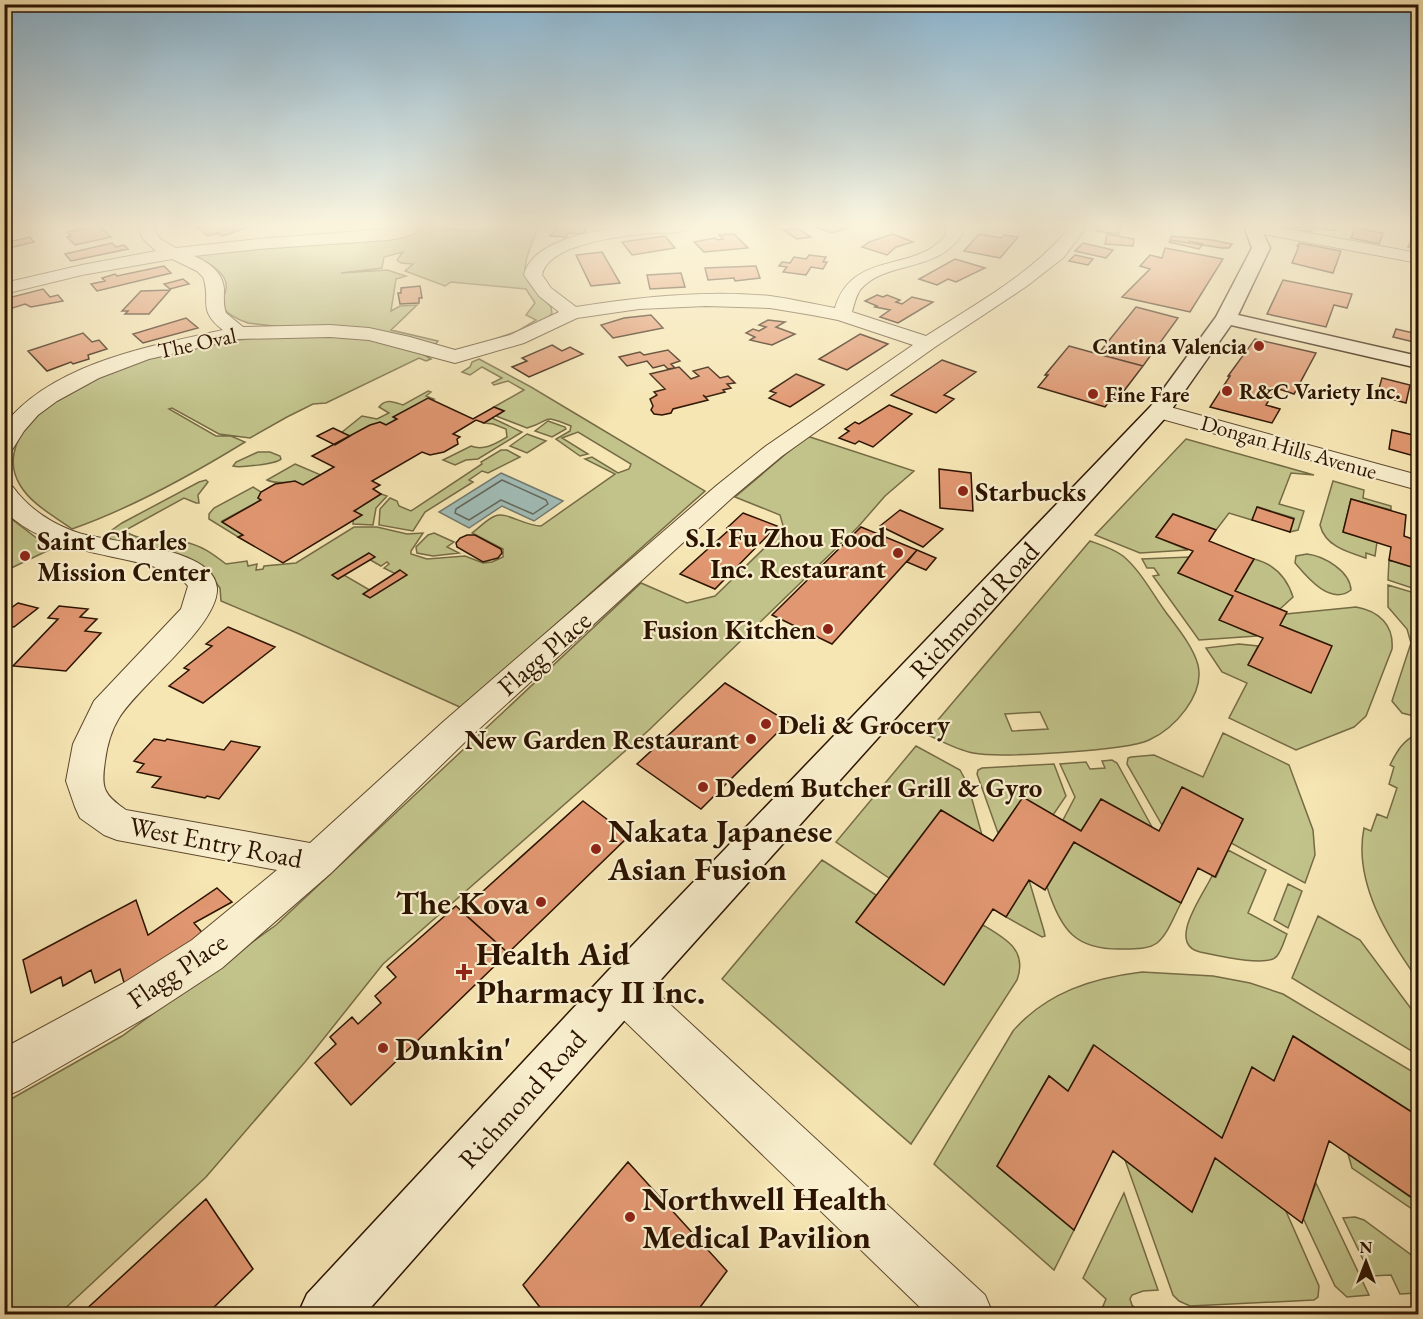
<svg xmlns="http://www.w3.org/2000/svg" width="1423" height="1319" viewBox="0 0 1423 1319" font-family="'EB Garamond',serif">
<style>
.green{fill:#c1c38a;stroke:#766b45;stroke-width:1.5;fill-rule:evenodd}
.water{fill:#a1bdb8;stroke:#72796e;stroke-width:1.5}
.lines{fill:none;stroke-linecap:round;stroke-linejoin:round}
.shore{stroke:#66685c;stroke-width:1.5}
.building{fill:#e19771;stroke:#2b1300;stroke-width:1.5}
.street-casing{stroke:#5e482d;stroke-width:2}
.secondary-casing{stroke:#2b1300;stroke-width:3}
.street{fill:#f9efce;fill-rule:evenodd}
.secondary{fill:#f9efce;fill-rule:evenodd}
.poi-dot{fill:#8f2418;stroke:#f9efce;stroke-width:2}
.labels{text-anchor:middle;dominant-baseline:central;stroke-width:4.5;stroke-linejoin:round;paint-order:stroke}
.far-street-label{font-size:22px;fill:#2b1300;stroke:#f9efce}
.far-poi-label{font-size:22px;font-weight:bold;fill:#2b1300;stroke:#f9efce;text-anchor:start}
.poi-label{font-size:27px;font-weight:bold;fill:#2b1300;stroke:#f9efce;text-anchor:start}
.street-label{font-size:27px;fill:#2b1300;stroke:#f9efce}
.near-poi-label{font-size:33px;font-weight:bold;fill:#2b1300;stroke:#f9efce;text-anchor:start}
</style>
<rect width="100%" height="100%" fill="#f6e6b4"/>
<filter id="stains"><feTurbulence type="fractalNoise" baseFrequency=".00333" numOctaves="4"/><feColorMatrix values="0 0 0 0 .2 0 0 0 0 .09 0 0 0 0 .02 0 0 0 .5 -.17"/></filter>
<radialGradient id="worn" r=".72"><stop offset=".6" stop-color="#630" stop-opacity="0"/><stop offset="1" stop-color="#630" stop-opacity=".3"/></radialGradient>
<!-- green -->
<path class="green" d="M478,226H531L537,229C533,245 519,265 528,281C533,291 544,298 551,307L552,313C539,331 512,336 492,340L518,331L536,320L526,315L535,303L526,289L451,282L445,286L405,271L413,264L401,263L397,260L403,252L384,257L382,268L341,273L387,270L406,276L396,279L391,311L400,306L417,305L391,330L438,341L435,345L248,323C239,320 223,313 222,303C222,298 226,294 226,289C229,273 207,262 195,256L202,253L421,227L475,231Z
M296,335C337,337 395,336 431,359L426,361L419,358L326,403L313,404L287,417L250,438L219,434L172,408L169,409L216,436H231L245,442C193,474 129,509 72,529C54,516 31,504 20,485C7,464 14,440 30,423C90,359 212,339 296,335Z
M479,359L531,387L705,491L462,708L297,633L221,601L220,588L205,569L111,540L109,537L112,530L122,523L199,482L206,480L208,482L198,495L199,503H196L184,498L124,531C149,545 159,537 184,542C201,545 213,554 226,564L247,561L248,566L257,564L256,570L263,569L264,566L296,563L354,527H377L407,534L423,533L411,551V554L427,559L465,556L483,563L492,562L503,557V549L472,533C479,528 487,519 495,516C506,511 524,526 541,526L615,474L585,459L592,457L618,473L629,469L631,464L578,432L562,438L588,454L580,456L556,439L570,431L571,426C540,413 553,421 527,428L496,416L504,411L494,407L524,390L508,381L494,385L492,383L502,378L482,367L470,375L462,372L470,367L472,362ZM367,558L381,566L387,562L389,564L384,568L398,575L373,592L342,574Z
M428,391L431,392L426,396L434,399L394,417L397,419L386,425L380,422L350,436L341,433L362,416L377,419L389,413L379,407C386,398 394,402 403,405Z
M492,418L522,432L478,459L466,460L455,465L443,460L471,446C484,451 495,444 507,437L506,429L493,424L484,423Z
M548,421L565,427L566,429L552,437L535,431Z
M527,434L546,441L527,453L510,446Z
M807,436L914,471L885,496L858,527L649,730L383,964L305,1062L206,1177L59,1314H5L4,1103L122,1036L276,925L641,583L687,603L715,596L784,529L780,515L735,497Z
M1186,439L1314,475L1291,473L1279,504L1304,511L1298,530L1290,532L1294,518L1258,507L1252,520L1229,513L1216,530L1173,514L1156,537L1188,550L1140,553L1095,535Z
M507,450L520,457L488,473L482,471L469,480L473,482L425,512L413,531L379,525L380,509L390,498L397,501L399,506L411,511L482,464L481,462L501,450Z
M258,452H270L280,456L281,459C277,464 239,468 233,466L236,462Z
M295,464L321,475L303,485C291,479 279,486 267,480Z
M1333,481L1364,490L1363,498L1391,506V510L1351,499L1343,532L1377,542L1375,556L1366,553V558C1347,552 1325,546 1320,525Z
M253,487L261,492L258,498L261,500L222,521L243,535L238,537L209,519V514L214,508Z
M381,494L387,496L376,508L373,525L353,524L354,511Z
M4,514H5L51,549L5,571Z
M434,533L454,542L447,547L459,553L433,556L417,553L416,547L428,535Z
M1090,541C1101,545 1114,549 1123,556C1140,570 1152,593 1165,611C1176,626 1193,646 1198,665C1205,695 1174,729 1149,740C1126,751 999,758 973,753C957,750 941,741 926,734ZM1040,712L1048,729L1012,731L1005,714Z
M1307,554C1324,556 1350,571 1351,590C1330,606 1307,577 1295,563L1296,556Z
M1189,557L1178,573L1233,596L1220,620L1257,636L1199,640L1153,576L1159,575L1154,568H1147L1142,559Z
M1254,559C1274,564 1287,578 1293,597L1280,609L1235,591Z
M1389,560L1418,569V590L1388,580Z
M1388,585L1418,594V717L1402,713L1392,701L1411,643L1407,629L1388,607Z
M1356,607C1379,611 1394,625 1392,649L1366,716L1354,727L1296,750L1229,718L1247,683L1222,672L1206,648L1239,644L1258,646L1248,665L1280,625L1286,614Z
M1223,733L1289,765L1313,830L1315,855L1305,883L1231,843L1243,819L1182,788L1162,825L1127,764L1128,758L1131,757L1154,755L1203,777Z
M1418,734V980C1388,938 1353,882 1364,828L1371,831L1377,814L1387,818L1397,788L1389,784L1394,767L1390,765C1397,751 1403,740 1418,734Z
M916,746L960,770L968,785L982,835L941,810L889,878L836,842Z
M1102,761L1112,760L1117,763L1152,827L1101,799L1081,831L1063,820L1075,797L1060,764L1086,762L1090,769L1105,768Z
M1054,764L1066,796L1053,815L1023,798L998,833L977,774L978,770L982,768Z
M1074,842L1181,903C1174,916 1168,934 1157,943C1149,949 1135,949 1125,949C1076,951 1061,931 1047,887Z
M1228,850L1266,870L1248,913L1287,934C1284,941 1282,950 1277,956C1268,968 1215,955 1200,952C1166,944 1203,895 1212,876L1216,877Z
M822,860L876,895L856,922L943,984L983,925C1005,938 1028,950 1017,980L911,1144L722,979Z
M1029,880L1044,931L1045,936L1042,937L1006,917Z
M1288,884L1302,891L1288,928L1274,920Z
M1318,916L1360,940L1418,1018V1055L1292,978Z
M1142,972L1213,976L1250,983L1283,994L1418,1075V1116L1293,1036L1274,1081L1252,1067L1222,1138L1093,1045L1068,1091L1049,1076L997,1166L1074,1230L1054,1270L934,1164L1013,1031C1047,992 1093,978 1142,972Z
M1348,1154L1416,1201L1418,1195V1213L1352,1168Z
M1215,1158L1285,1209L1319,1286L1318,1297L1314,1300L1190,1306L1179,1301L1173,1295L1125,1160L1192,1212Z
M1316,1183L1369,1295L1347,1297L1335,1286L1303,1218Z
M1124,1193L1158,1290L1143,1291L1132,1295L1130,1299L1132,1305L1140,1314H1105L1101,1311L1106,1299L1083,1278Z
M1355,1217L1364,1220L1418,1260V1293L1400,1294L1391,1275L1371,1276L1343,1218Z"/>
<!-- water -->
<path class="water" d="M501,473L563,501L534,521L502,506L469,528L439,512Z"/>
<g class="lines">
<!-- shore -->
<path class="shore" d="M502,480L546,500L548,504L533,514L501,500L469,520L455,513L456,509Z"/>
</g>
<!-- building -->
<path class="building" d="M99,226L111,237L75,245L67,237L71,236L67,232Z
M203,226H236L246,228L222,236L218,233L208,236L196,227Z
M555,226H580L587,227L583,234L568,233L566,237L550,236L556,229Z
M812,226H854L832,233Z
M1097,226L1121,227L1119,234L1096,231Z
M1283,226H1304L1312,227L1310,232L1283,228Z
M1304,226H1337L1335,231Z
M797,228L811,237L797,239L783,230Z
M1355,228L1383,233L1379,244L1351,238Z
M734,234L748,248L704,252L694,242L715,238L717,240L723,239L719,235Z
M893,234L913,242L896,247L887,255L862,247L869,242Z
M979,234L1001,238L1004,235L1018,237L1000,258L964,251Z
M1107,234L1134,239L1133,246L1105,244Z
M665,236L675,248L632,255L622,242Z
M1171,236L1212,240L1232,244L1229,248H1222L1170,240Z
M30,237L34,242L4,249V243Z
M1412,238L1418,239V250L1408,247Z
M1171,240L1188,243L1189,241L1203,244L1199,249L1169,242Z
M112,243L116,247L124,245L128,249L71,261L65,254Z
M1083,243L1113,250L1106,258L1075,251Z
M1299,243L1341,251L1333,273L1292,263L1299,246H1297Z
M1165,248L1223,259L1190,312L1122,297L1150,269L1140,266L1150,255L1162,258Z
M602,252L620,283L591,286L576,255Z
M809,255L826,257L823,262H827L823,269L811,267L806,275L783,272L787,267L779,266L782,262L790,263L794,257L806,259Z
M1075,255L1093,259L1088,265L1069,261Z
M955,259L985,268L956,282L948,279L937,285L919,279Z
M164,266L171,273L97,291L91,284L105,281L102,278L115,274L117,276Z
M756,266L760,278L735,281L734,278L708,280L705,268Z
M681,273L685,287L650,289L647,275Z
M183,279L189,284L170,289L164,284Z
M1283,280L1352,294L1347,308L1334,305L1326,327L1267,314Z
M420,286L422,298H419V303L400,304L398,293H401V288Z
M43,289L50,297L58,295L63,301L31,307L25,304L9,309L11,311L4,313V299Z
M170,290L149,314H125L128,311H122L141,291Z
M877,295L883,297L887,295L900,300L896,302L902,304L912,297L933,302L898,323L880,317L890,310L875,307L877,306L865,301Z
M1136,307L1178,318L1143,366L1098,354Z
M651,315L663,328L613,338L601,325L624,318Z
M186,318L198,328L143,343L133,334Z
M768,320L785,322L776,327L795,334L772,345L750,340L755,337L746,333L753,329L759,331L766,327L759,325Z
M1396,329L1418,334V343L1393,337Z
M83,333L92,342L99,340L107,349L88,355L89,359L73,364L71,362L47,371L28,351Z
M860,334L888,344L847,370L819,359Z
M1255,339L1316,353L1294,394L1276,388L1266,405L1280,409L1272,423L1210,407L1230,376H1228Z
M552,345L562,351L570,347L583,354L529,377L512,367L527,361L522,358Z
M1069,346L1098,354L1143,366L1117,400L1112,398L1105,407L1038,387L1048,375H1045Z
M668,350L680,361L671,364L675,368L668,369L664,365L653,368L647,361L627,366L619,357L640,352L644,355Z
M942,360L976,372L944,395L954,399L936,413L891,395Z
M679,367L691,379L699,376L693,371L708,367L720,378L728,376L735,383L727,384L731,388L723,390L725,392L706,397L703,395L708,400L673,409L671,413L662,415L654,414L651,410L653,406L650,399L657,395L654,392L665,389L650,374Z
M796,374L824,385L790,407L769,398L776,393L770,391Z
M1382,378L1410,385L1406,403L1377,395Z
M428,398L473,419L494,407L504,411L484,423L476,420L453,434L460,437L457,439L458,444L444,452L430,455L422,452L372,481L380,485L373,489L381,494L354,511L362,515L283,563L238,537L243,535L222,522L261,500L258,498L261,492L275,484L295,481L303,485L334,467L312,456L370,425L380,422L386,425L397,419L393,417Z
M889,405L912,414L873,447L859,441L855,444L839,438L849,431L845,429L855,422L859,424Z
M333,428L350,436L335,445L317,436Z
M1392,430L1413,435V432L1418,433V457L1389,449Z
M939,469L971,473L973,511L940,508Z
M1351,499L1406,515L1404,536L1418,541V569L1389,560L1391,547L1343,532Z
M1257,507L1294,519L1290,532L1252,520Z
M900,510L943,529L923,547L880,526Z
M743,513L777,526L715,589L680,574L730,529L727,528Z
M1173,514L1216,530L1209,541L1254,559L1235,591L1287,612L1280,625L1332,646L1311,693L1248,665L1263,638L1219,620L1233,596L1178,573L1193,551L1156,537Z
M861,527L917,550L832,644L772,615Z
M467,535H475L501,549L502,553L498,558L483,562L457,547L456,543L460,538Z
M917,550L936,558L926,570L907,562Z
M369,553L375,557L338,579L332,575Z
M400,570L407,575L370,598L363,594Z
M18,603L38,608L14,627L4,625V613Z
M59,606L88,609L80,617L97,619L85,631L101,633L66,671L13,666L58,619L48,618Z
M228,627L275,647L203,703L169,686L189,670L184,668L212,646L206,644Z
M725,683L788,722L701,809L637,764Z
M154,739L165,741L167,739L224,750L231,741L260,747L219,799L207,796L205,798L152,787L161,777L137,772L144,764L134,761Z
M1182,787L1243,819L1215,877L1198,868L1181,903L1074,842L1045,890L1029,880L1006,917L993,909L944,985L856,922L941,810L993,841L1023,797L1081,831L1101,799L1159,831Z
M583,801L629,836L508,953L461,911Z
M217,888L232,902L194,923L206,937L126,989L120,969L95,983L91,970L63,986L61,977L31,993L23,960L136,900L148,935Z
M456,906L508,953L351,1105L315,1063L336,1044L330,1037L352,1017L358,1024L381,1003L375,996L396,977L387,967Z
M1293,1036L1418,1116L1417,1201L1329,1141L1302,1223L1215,1158L1192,1212L1113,1151L1074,1230L997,1166L1049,1076L1068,1091L1094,1045L1222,1138L1252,1067L1274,1081Z
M628,1162L727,1271L695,1314H545L523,1285Z
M206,1199L253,1269L207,1314H81Z"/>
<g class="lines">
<defs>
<path id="street" d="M137,226H153L160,239L176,248L258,239L424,226C416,236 400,238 388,240L258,249L194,256C208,262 223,272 224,289C224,298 223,305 226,313L243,327L330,325L369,328L410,337L455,350L510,335L559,312L539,296L524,275C535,227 652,222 691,226C684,235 662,232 651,233C624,236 548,243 542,275L551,288L576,307C640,297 706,290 770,296C792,299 813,304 835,308C853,249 915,274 946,235L945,226H961L962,235C935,274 885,260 860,290C856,296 854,305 852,312L926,336C977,303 1033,273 1071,226H1087L1064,257L1027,286L935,347L782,456L734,496L467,740L331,873L222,968L152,1014L20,1090L4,1097V1048L122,984L192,940L277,870L117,840L104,835L80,818L75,807L66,781L73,744L94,701L181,609L188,586L179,576L165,570C108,551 52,555 4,511V484L13,487C28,508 53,525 79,533C109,543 214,546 217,588C219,625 139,685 119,718C111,731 107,746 105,761C101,788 103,794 126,810L310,843L443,722L716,486L766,446L913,345L838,320L812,315L770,308L706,306L639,309L577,318L524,343L455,363L369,340L330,337L238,339L149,359L99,378L57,401L38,415L24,431L12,450L4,452V425C53,363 150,346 223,330C196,309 212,301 203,277L197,271L172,259L82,275L4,294V283L82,265L156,251L143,239Z
M1246,226H1271L1418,253V263L1253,232L1247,230Z
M1159,404L1418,475V490L1151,416L1148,411L1151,406Z
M622,968L637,974L985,1295L993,1314H927L607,1004L600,989L607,974Z"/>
<path id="secondary" d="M1244,226H1260L1270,248L1238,315L1418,356V368L1231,325L1167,416L638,1005L365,1314H298L307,1294L606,973L1151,406L1216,317L1252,248Z"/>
</defs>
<!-- street casing -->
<use href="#street" class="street-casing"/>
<!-- secondary casing -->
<use href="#secondary" class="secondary-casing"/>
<!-- street -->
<use href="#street" class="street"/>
<!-- secondary -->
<use href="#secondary" class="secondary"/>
</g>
<!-- sky -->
<linearGradient id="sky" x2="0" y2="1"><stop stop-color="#8bb8d5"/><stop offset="0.55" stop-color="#fbf4dd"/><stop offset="1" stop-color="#fbf4dd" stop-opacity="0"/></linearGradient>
<rect width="1423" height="410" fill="url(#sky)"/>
<!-- markers -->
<g class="poi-dot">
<circle cx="1259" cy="346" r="6"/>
<circle cx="1227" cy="391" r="6"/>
<circle cx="1093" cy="394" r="6"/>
<circle cx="963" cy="491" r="6"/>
<circle cx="898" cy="553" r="6"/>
<circle cx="25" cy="556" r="6"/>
<circle cx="828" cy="629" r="6"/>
<circle cx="766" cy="724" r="6"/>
<circle cx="751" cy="739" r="6"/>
<circle cx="703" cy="787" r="6"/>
<circle cx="596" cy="849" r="6"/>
<circle cx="541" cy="902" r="6"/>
<path d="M461 963h6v6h6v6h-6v6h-6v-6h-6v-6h6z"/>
<circle cx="383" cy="1048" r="6"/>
<circle cx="630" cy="1217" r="6"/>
</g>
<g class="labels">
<!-- far-street labels -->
<g class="far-street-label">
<text transform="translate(197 343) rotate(-12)">The Oval</text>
<text transform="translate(1289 447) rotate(16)">Dongan Hills Avenue</text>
</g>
<!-- far-poi labels -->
<g class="far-poi-label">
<text x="1247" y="346" text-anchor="end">Cantina Valencia</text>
<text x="1239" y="391">R&amp;C Variety Inc.</text>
<text x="1105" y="394">Fine Fare</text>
</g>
<!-- poi labels -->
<g class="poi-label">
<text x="975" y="491">Starbucks</text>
<text x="886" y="537" text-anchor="end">S.I. Fu Zhou Food<tspan x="886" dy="31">Inc. Restaurant</tspan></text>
<text x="37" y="540">Saint Charles<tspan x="37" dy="31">Mission Center</tspan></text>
<text x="816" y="629" text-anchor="end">Fusion Kitchen</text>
<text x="778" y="724">Deli &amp; Grocery</text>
<text x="739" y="739" text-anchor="end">New Garden Restaurant</text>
<text x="715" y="787">Dedem Butcher Grill &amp; Gyro</text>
</g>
<!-- street labels -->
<g class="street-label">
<text transform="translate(974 610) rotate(-47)">Richmond Road</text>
<text transform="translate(544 653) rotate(-41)">Flagg Place</text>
<text transform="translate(216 842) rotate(11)">West Entry Road</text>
<text transform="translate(177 970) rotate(-34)">Flagg Place</text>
<text transform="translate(522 1099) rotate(-48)">Richmond Road</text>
</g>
<!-- near-poi labels -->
<g class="near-poi-label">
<text x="608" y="830">Nakata Japanese<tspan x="608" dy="38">Asian Fusion</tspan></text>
<text x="529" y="902" text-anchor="end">The Kova</text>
<text x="476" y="953">Health Aid<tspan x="476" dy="38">Pharmacy II Inc.</tspan></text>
<text x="395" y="1048">Dunkin'</text>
<text x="642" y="1198">Northwell Health<tspan x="642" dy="38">Medical Pavilion</tspan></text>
</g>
</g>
<!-- margin -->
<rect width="1423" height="1319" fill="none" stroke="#f6e6b4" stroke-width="24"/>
<rect x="6" y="6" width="1411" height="1307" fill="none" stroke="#2b1300" stroke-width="3"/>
<rect x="12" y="12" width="1399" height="1295" fill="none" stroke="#2b1300" stroke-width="1.5"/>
<!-- north arrow -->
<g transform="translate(1366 1262)" stroke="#f9efce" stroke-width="4.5" paint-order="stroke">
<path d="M0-4.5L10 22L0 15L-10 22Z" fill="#2b1300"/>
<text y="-9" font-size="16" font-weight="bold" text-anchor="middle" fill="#2b1300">N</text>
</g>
<rect width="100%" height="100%" filter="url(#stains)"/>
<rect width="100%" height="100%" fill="url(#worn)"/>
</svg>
